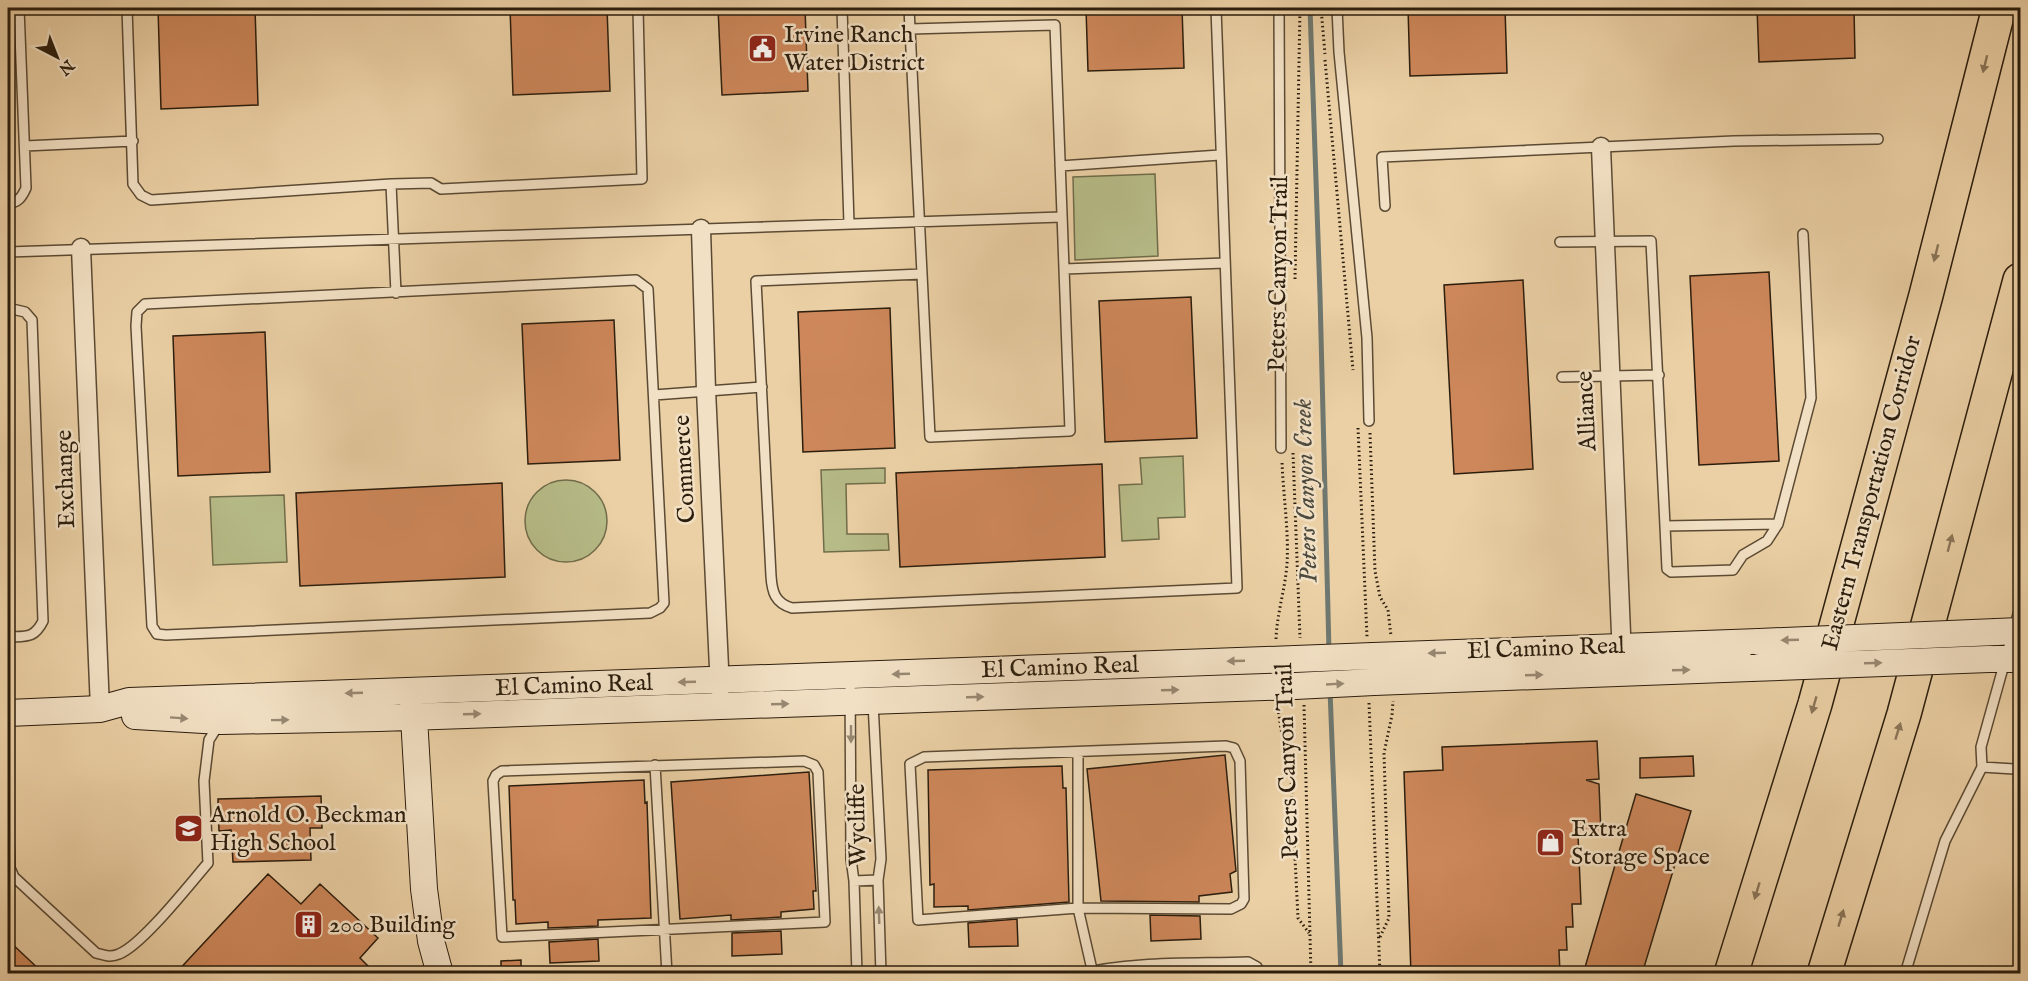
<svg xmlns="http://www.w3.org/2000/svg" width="2028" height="981" viewBox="0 0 2028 981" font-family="'IM FELL English',serif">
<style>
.green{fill:#b6bb87;stroke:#706c4a;stroke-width:1.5}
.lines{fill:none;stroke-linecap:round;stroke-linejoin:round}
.stream{stroke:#6f7870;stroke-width:5}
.building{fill:#cd875a;stroke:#2b1d0d;stroke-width:1.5}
.lane-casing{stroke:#5b4a33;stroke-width:12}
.street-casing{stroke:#5b4a33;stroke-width:21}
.secondary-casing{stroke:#2b1d0d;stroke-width:28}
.highway-casing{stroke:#2b1d0d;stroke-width:36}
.path{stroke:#2b1d0d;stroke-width:3;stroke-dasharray:1.5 3;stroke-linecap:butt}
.lane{stroke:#f2e0c4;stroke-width:9}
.street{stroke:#f2e0c4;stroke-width:18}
.secondary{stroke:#f2e0c4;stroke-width:26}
.highway{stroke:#ebd0a5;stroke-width:33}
.secondary-bridge-casing{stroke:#2b1d0d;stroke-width:28;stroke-linecap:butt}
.secondary-bridge{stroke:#f2e0c4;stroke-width:26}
.oneway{fill:#8b7659}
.oneway2{fill:#988872}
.labels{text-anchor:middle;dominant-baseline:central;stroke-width:5;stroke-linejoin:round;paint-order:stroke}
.poi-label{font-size:24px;fill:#2b1d0d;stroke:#f2e0c4;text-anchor:start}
.street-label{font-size:24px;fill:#2b1d0d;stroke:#f2e0c4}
.water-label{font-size:26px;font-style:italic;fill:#4d4a3f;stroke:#f2e0c4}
</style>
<rect width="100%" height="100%" fill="#ebd0a5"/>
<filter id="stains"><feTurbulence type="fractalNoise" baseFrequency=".00333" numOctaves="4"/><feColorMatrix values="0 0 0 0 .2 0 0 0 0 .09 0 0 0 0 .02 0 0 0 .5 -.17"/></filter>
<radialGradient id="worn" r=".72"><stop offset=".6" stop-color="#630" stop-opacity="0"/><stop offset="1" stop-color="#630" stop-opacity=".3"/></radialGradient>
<!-- green -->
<path class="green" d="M1155,174L1158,256L1075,260L1073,177Z
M1183,456L1185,517L1158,518L1159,539L1122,541L1119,485L1142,484L1140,458Z
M885,468V483L846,484L847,534H888L889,550L824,552L821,470Z
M525 521a41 41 0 1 1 82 0a41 41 0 1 1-82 0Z
M284,495L287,562L213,565L210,497Z"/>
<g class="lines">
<!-- stream -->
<path class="stream" d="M1310,8L1320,295L1329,651
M1330,690L1341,974"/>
</g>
<!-- building -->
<path class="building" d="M158,8H255L258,105L161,109Z
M510,8H607L610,91L513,95Z
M718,8H805L808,91L722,95Z
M1086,8H1182L1184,68L1088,71Z
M1408,8H1505L1507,73L1410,76Z
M1757,8H1854L1855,58L1759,62Z
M1769,272L1779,461L1699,465L1690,276Z
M1523,280L1533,469L1454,474L1444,285Z
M1191,297L1197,438L1105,442L1099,301Z
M890,308L895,448L803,452L798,312Z
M614,320L620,460L528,464L522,324Z
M265,332L270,472L178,476L173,336Z
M1102,464L1105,557L900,567L896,473Z
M502,483L505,577L300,586L296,493Z
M1597,741L1599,779L1586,780L1599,784L1601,834L1578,835L1581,904H1572L1573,927H1566L1567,950H1559L1560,974H1411L1404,772L1443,770L1442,747Z
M1225,755L1236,871L1230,874L1232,892L1199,896V902L1101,901L1087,769Z
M1693,756L1694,776L1640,778V758Z
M1062,766L1063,788H1066L1069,902L968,910V906L934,907V884L930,885L928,770Z
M809,772L816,891H813L814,909L781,912V917L731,920V915L680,919L671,782Z
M644,780L645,803L647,802L651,918L598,920V926L548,928V922L516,924L515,900H513L509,786Z
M1636,794L1691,811L1642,974H1583Z
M321,796L322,828H310L311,860L233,862L231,830L219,831L218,799Z
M268,874L301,904L320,884L378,938L360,958L376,974H175Z
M1150,915L1200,916L1201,939L1151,941Z
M1017,919L1018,946L969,947L968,923Z
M781,931L782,954L732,956V933Z
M598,939L599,961L550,963L549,942Z
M8,940L44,974H8Z
M521,960V974H501V961Z"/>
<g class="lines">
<defs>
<path id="lane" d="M127,8L133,184L141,195L151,200L391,184L431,183L441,189L642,179L638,8
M842,8L849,224
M909,8L910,29L930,437L1070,431L1055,25L910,29
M1279,8L1281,448
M1337,8L1339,52L1367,338L1369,421
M25,146L133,141
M1060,166L1220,155
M391,184L396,293
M8,203C18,203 22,197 26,188L19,8
M1385,206L1382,157L1734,141L1878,139
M1560,242L1651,241L1665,526L1778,524L1811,398L1803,234
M8,252L1062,217
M1064,269L1225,263
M922,274L756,281L771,576C772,592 775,603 792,608L1237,588L1216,8
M636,280L648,289L664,603L660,608L650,613L166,635L157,634L152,626L136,326L137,312L145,304Z
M8,308L25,312L32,320L43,621C34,639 26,636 8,637
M1562,377L1659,375
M654,395L762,387
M1665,526L1667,569L1671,572L1733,570L1743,555L1767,541L1778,524
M850,676L851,859L854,881L857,974
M873,703L881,859L878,880L881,974
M1226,746L1234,748L1240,761L1244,899L1241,904L1231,909L1078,908L918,920L910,764L924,757Z
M1078,752V908L1093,974
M804,761L814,765L818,772L825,922L502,937L493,781L496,775L502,771Z
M655,765L667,974
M2014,769L1982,767L1981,747L2020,607
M8,809L10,868L14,877L96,953C104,955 110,958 119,954C142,945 189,885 208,863L204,781L209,740L219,724
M854,881L878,880
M1080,974C1131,961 1195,964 1248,962L1257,967L1259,974
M1905,974L1945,841L1982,767"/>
<path id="street" d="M1601,147L1622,658
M701,229L706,390L720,689
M81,248L100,709"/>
<path id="secondary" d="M1996,632L2020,631
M1373,656L1759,642
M1989,659H2020
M1374,682L1751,668
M413,700L424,889L431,941L440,974
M8,713L100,709L129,701L1295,659
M135,716L221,721L379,718L1295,686"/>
<path id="highway" d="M1731,974L1815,704L1926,295L1999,8
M1824,974L1904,714L2020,280"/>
</defs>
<!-- lane casing -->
<use href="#lane" class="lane-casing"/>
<!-- street casing -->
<use href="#street" class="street-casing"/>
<!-- secondary casing -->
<use href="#secondary" class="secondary-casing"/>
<!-- highway casing -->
<use href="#highway" class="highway-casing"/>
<!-- path -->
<path class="path" d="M1321,8L1325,54
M1325,60L1353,370
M1295,279L1300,8
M1358,428L1367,637
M1370,433L1375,571L1380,597L1388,610L1391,636
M1293,453L1300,638
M1276,639C1277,613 1285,590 1287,564C1289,530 1283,494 1282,461
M1369,703L1380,974
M1304,705L1311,974
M1278,708L1281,730L1290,757L1298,918L1309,933
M1380,937L1389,918L1384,753L1392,715L1393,701"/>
<!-- lane -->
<use href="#lane" class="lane"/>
<!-- street -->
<use href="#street" class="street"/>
<!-- secondary -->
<use href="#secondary" class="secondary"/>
<!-- highway -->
<use href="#highway" class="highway"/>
<defs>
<path id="secondary-bridge" d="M1759,642L1996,632
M1295,659L1373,656
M1751,668L1989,659
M1295,686L1374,682"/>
</defs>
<!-- secondary-bridge casing -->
<use href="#secondary-bridge" class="secondary-bridge-casing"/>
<!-- secondary-bridge -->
<use href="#secondary-bridge" class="secondary-bridge"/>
</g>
<!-- one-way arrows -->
<defs><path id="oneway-solid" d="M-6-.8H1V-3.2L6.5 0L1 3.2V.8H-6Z" transform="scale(1.5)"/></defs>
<g class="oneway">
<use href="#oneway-solid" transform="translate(1985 64) rotate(104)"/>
<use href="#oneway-solid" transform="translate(1936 253) rotate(104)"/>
<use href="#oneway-solid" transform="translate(1950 543) rotate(-75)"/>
<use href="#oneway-solid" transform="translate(1814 705) rotate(106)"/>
<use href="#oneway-solid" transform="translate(1898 731) rotate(-73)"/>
<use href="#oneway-solid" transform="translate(1757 891) rotate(107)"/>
<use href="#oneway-solid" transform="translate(1841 918) rotate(-73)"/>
</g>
<g class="oneway2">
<use href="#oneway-solid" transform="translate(1790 640) rotate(178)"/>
<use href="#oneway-solid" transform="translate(1437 653) rotate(178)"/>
<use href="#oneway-solid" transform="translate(1236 661) rotate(178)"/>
<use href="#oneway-solid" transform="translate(1873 663) rotate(-2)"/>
<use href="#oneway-solid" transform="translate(1681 670) rotate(-2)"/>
<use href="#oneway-solid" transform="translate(901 674) rotate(178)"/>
<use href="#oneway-solid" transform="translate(1534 675) rotate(-2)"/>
<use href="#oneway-solid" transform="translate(687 682) rotate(178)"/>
<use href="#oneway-solid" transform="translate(1335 684) rotate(-3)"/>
<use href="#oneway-solid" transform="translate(1170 690) rotate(-2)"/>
<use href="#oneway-solid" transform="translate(354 693) rotate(178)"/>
<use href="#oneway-solid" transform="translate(975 697) rotate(-2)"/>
<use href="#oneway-solid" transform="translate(780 704) rotate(-2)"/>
<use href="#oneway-solid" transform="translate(472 714) rotate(-2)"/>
<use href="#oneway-solid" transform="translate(179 718) rotate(4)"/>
<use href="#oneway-solid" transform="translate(280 720) rotate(-1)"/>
<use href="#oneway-solid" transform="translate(851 734) rotate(90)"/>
<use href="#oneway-solid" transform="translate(879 915) rotate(-92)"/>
</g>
<!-- icons -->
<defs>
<symbol id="civic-square" viewBox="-11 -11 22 22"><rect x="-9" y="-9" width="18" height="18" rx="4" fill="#8f2418" stroke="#f2e0c4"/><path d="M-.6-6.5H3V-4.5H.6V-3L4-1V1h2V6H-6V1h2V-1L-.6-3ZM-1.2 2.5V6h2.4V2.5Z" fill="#fff"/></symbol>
<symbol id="school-square" viewBox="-11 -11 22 22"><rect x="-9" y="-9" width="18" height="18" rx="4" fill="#8f2418" stroke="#f2e0c4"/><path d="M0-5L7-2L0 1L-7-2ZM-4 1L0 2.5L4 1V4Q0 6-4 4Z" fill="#fff"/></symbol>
<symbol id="shop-square" viewBox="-11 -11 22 22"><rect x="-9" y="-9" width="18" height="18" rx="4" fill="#8f2418" stroke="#f2e0c4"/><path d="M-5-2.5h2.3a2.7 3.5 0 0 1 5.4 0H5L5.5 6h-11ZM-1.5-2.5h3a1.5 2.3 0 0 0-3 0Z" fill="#fff"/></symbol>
<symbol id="building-square" viewBox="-11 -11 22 22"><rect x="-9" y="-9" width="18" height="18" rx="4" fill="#8f2418" stroke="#f2e0c4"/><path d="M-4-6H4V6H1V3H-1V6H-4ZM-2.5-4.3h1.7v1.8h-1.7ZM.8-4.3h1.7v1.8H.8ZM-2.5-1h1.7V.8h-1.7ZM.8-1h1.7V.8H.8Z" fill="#fff"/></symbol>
</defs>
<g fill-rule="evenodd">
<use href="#civic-square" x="746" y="32" width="33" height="33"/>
<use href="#school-square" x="172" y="812" width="33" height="33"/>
<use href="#shop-square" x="1534" y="826" width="33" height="33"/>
<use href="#building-square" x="292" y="908" width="33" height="33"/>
</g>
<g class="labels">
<!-- poi labels -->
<g class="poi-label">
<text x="784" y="35">Irvine Ranch<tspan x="784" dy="28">Water District</tspan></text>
<text x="210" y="815">Arnold O. Beckman<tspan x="210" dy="28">High School</tspan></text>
<text x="1571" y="829">Extra<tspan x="1571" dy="28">Storage Space</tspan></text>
<text x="329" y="925">200 Building</text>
</g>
<!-- street labels -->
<g class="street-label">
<text transform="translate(1279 274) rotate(-89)">Peters Canyon Trail</text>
<text transform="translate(1587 411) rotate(-93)">Alliance</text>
<text transform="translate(685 469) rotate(-93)">Commerce</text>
<text transform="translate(66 479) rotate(-92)">Exchange</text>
<text transform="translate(1872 493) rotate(-75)">Eastern Transportation Corridor</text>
<text transform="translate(1546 649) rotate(-2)">El Camino Real</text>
<text transform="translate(1060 668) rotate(-2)">El Camino Real</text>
<text transform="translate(574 686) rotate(-2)">El Camino Real</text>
<text transform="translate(1288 761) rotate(-92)">Peters Canyon Trail</text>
<text transform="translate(858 825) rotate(-91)">Wycliffe</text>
</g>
<!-- water labels -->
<g class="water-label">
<text transform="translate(1306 491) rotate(-92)">Peters Canyon Creek</text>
</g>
</g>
<!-- margin -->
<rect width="2028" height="981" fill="none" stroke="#ebd0a5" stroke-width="30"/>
<rect x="9" y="9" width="2010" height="963" fill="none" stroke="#2b1d0d" stroke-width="3"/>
<rect x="15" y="15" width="1998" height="951" fill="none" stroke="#2b1d0d" stroke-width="1.5"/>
<!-- north arrow -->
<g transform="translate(57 57) rotate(138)" stroke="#f2e0c4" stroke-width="4.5" paint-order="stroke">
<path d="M0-4.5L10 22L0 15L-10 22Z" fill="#2b1d0d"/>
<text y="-9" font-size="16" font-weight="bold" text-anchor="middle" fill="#2b1d0d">N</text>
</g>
<rect width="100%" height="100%" filter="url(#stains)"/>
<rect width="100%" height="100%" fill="url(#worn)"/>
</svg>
